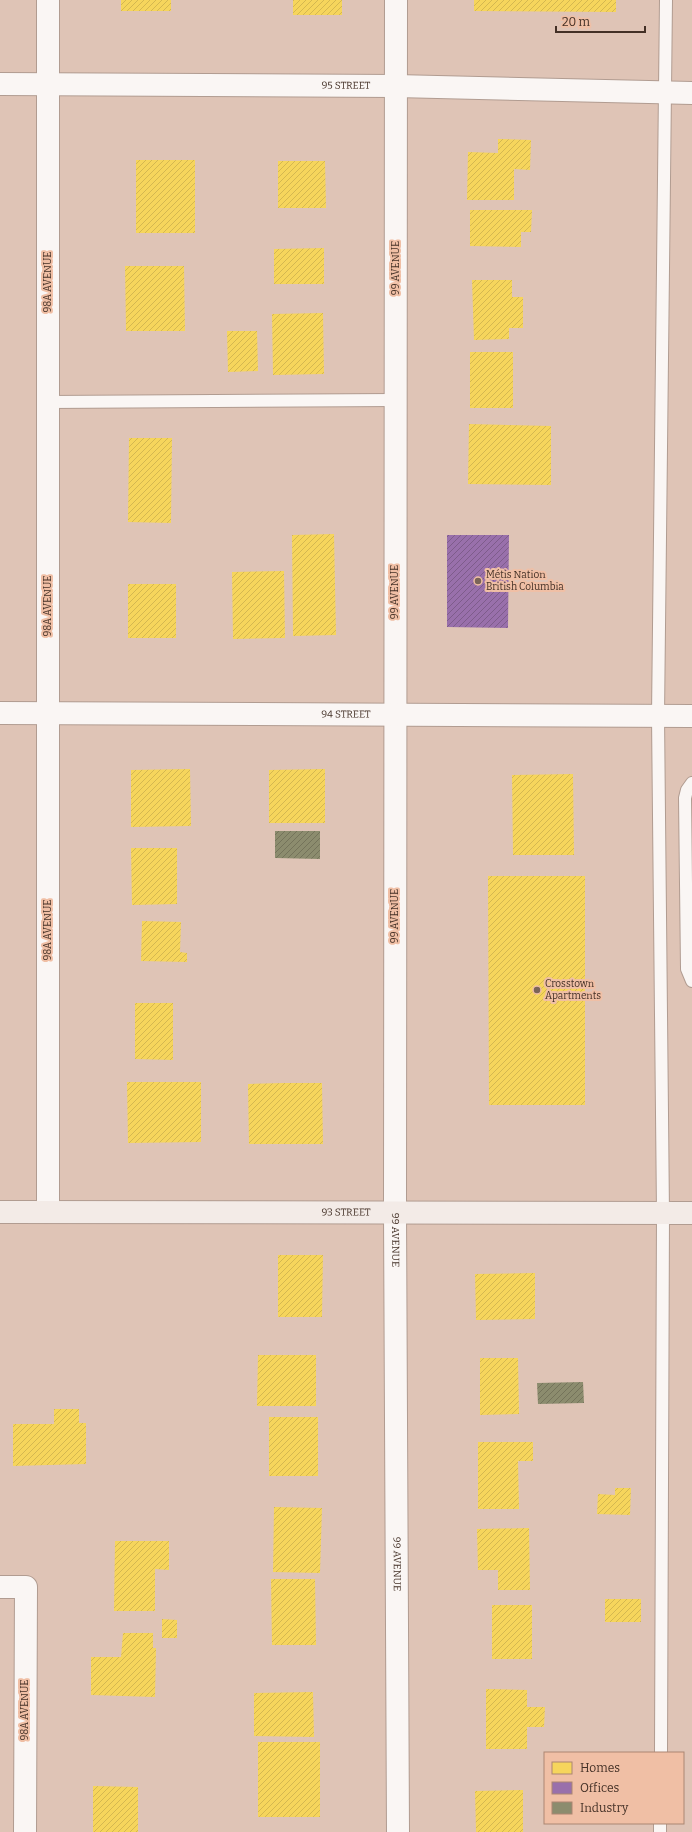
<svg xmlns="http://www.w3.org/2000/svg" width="692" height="1832" viewBox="0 0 692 1832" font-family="Bitter,serif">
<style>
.homes{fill:url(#homes-hatch)}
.offices{fill:url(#offices-hatch)}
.industry{fill:url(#industry-hatch)}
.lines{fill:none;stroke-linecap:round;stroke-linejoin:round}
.lane-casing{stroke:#b19c91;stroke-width:14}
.street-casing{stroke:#b19c91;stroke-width:24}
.secondary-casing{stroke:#b19c91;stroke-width:24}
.lane{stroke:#faf6f4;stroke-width:12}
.street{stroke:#faf6f4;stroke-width:22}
.secondary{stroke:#f3ebe7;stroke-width:22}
.poi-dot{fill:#7a6458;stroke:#f0bfa5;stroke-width:1.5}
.labels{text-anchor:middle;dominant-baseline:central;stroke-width:4;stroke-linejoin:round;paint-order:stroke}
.street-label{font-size:10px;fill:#433026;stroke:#f0bfa5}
.poi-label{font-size:10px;fill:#433026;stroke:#f0bfa5;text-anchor:start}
</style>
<defs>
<pattern id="homes-hatch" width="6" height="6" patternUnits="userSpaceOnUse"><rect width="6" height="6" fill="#f6d55c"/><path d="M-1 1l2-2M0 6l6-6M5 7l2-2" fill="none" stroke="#d4b750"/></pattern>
<pattern id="offices-hatch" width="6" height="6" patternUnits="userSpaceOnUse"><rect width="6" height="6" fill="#9970ab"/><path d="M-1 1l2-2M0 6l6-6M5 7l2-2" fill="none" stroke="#7e5c8b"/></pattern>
<pattern id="industry-hatch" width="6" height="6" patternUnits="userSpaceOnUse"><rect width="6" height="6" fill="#8c8c6e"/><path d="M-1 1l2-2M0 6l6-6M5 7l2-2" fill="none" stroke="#74735a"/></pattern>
</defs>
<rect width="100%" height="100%" fill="#dfc4b6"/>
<!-- homes -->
<path class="homes" d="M121,0H171V11H121Z
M293,0H342V15H293Z
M474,0H616V12L474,11Z
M498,139L531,140L530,170L514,169V200H467L468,152L498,153Z
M136,160H195V233H136Z
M278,161H325L326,208H278Z
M470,210H532L531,232H521V247L470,246Z
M324,248V284H274V249Z
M125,266H184L185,331H126Z
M472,280H512V297H523V328H509V339L474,340Z
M323,313L324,374L273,375L272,314Z
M227,331H257L258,371L228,372Z
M470,352H513V408H470Z
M469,424L551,426V485L468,484Z
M129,438H172L171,523L128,522Z
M334,534L336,635L293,636L292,535Z
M284,571L285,638L233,639L232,572Z
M128,584H176V638H128Z
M190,769L191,826L131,827V770Z
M325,769V823H269V770Z
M573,774L574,855H513L512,775Z
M131,848H177V904L132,905Z
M488,876H585V1105H489Z
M142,921L181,922L180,952L187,953V962L141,961Z
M135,1003H173V1060L135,1059Z
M127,1082H201V1142L128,1143Z
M284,1083H322L323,1144H249L248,1084Z
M278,1255H323L322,1317H278Z
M535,1273V1319L476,1320L475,1274Z
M258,1355H316V1406H257Z
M480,1358H518L519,1414L480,1415Z
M54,1409H79V1423H86V1464L13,1466V1424H54Z
M269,1417H318V1476H269Z
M478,1442H533V1461H518L519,1509H478Z
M615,1488H631L630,1515L597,1514L598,1494L615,1495Z
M274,1507L322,1508L320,1573L273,1572Z
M529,1528L530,1590H498V1570H478L477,1529Z
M115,1541H169V1570L155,1569V1611H114Z
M271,1579H315L316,1645H272Z
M605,1599H641V1622H605Z
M492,1605H532V1659H492Z
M162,1619L177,1620V1638H162Z
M123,1633H153V1648H156L155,1697L91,1695V1657H121Z
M486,1689L527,1690V1707H545L544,1727H527V1749H486Z
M313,1692L314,1737L254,1736V1693Z
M258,1742H320V1817H258Z
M93,1786L138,1787V1832H93Z
M523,1790V1832H476L475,1791Z"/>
<!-- offices -->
<path class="offices" d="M447,535H509L508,628L447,627Z"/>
<!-- industry -->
<path class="industry" d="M275,831H320V859L275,858Z
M583,1382L584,1403L538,1404L537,1383Z"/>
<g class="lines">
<defs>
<path id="lane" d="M48,402L396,400
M692,783L687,790L685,798L687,969L692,981
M661,1753L663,1213L658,716L666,0
M660,1832V1823"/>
<g id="street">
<path id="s1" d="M396,0L395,1213L398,1832"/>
<path id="s2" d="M0,84L396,86L692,93"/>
<path id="s3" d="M0,713L692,716"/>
<path d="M48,1212V0"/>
<path d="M0,1587H26L25,1832"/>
</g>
<g id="secondary">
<path id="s4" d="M0,1212L692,1213"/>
</g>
</defs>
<!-- lane casing -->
<use href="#lane" class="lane-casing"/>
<!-- street casing -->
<use href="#street" class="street-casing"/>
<!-- secondary casing -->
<use href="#secondary" class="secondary-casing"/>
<!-- lane -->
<use href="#lane" class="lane"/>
<!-- street -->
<use href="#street" class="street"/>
<!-- secondary -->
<use href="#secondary" class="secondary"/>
</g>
<!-- markers -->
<g class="poi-dot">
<circle cx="478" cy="581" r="4"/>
<circle cx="537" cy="990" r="4"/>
</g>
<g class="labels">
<!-- street labels -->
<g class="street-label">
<text stroke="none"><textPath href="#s2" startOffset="346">95 STREET</textPath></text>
<text transform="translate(396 268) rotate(-90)">99 AVENUE</text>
<text transform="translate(48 282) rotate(-90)">98A AVENUE</text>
<text transform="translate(395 592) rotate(-90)">99 AVENUE</text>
<text transform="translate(48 606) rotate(-90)">98A AVENUE</text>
<text stroke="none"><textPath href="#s3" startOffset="346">94 STREET</textPath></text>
<text transform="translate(395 916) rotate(-90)">99 AVENUE</text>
<text transform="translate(48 930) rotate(-90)">98A AVENUE</text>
<text stroke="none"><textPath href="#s4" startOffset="346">93 STREET</textPath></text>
<text stroke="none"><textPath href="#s1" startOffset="1240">99 AVENUE</textPath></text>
<text stroke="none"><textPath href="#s1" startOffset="1564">99 AVENUE</textPath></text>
<text transform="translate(25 1710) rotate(-90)">98A AVENUE</text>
</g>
<!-- poi labels -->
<g class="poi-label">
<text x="486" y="575">Métis Nation<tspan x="486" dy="12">British Columbia</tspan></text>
<text x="545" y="984">Crosstown<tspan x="545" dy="12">Apartments</tspan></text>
</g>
</g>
<!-- legend -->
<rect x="544" y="1752" width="140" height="72" fill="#f0bfa5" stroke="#ab8672"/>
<rect x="552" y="1762" width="20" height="12" fill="#f6d55c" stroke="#ab8672"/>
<text x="580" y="1772" font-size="12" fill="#433026">Homes</text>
<rect x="552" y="1782" width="20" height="12" fill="#9970ab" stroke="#ab8672"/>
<text x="580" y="1792" font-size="12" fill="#433026">Offices</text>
<rect x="552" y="1802" width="20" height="12" fill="#8c8c6e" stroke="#ab8672"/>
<text x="580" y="1812" font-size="12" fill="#433026">Industry</text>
<!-- scale -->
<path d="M556 26v6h89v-6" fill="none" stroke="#433026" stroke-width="2"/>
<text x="562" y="26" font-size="12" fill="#433026" stroke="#f0bfa5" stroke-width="3" paint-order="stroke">20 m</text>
</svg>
